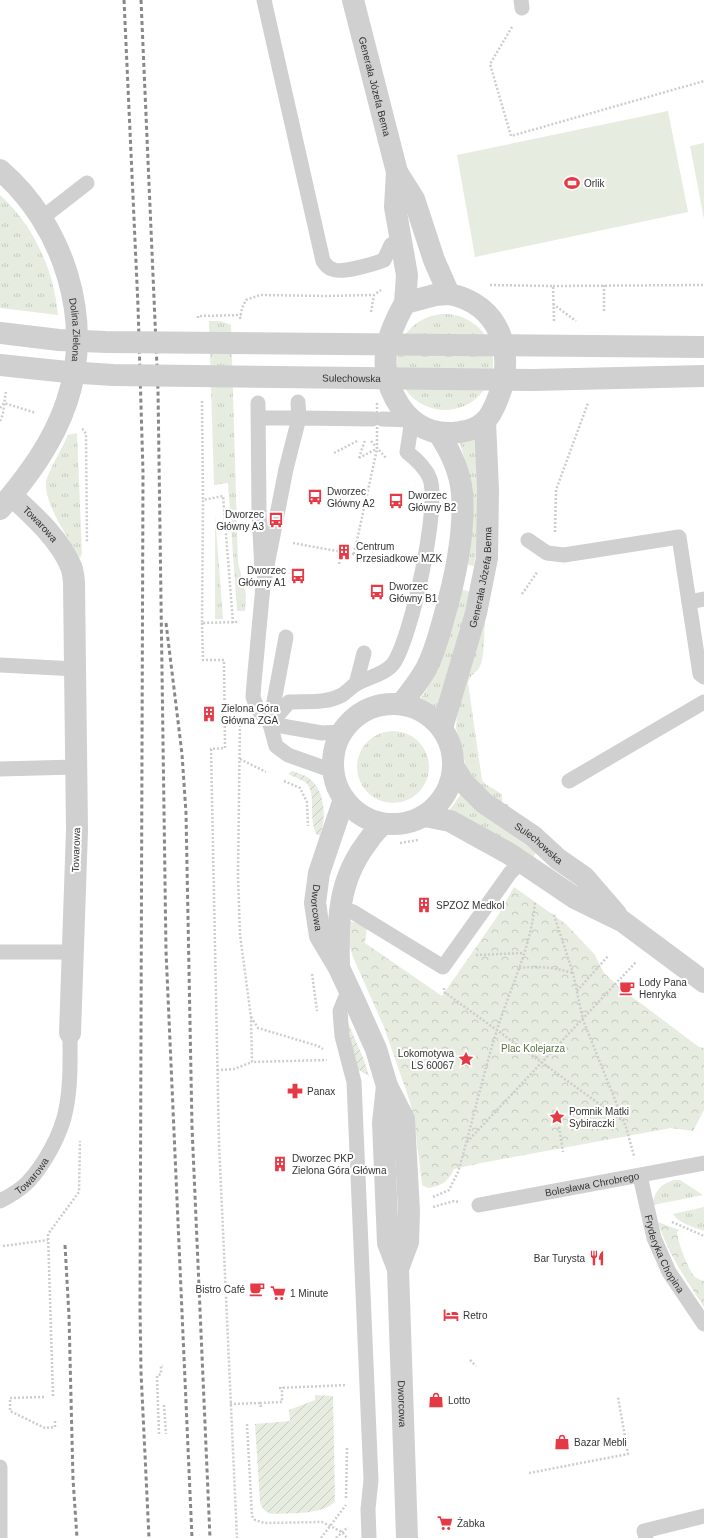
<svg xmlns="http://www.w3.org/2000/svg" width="704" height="1538" viewBox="0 0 704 1538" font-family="Helvetica,sans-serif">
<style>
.grass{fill:url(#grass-tufts)}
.park{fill:url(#park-crowns)}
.garden{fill:url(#garden-furrows)}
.pitch{fill:#e6ecdf}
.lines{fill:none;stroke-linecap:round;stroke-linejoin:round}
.path{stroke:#cdcdcd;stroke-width:2.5;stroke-dasharray:2 2;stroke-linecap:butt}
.service{stroke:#d0d0d0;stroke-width:15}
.minor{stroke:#d0d0d0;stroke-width:22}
.tertiary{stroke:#d0d0d0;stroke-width:22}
.rail{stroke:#888;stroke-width:3;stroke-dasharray:4 3;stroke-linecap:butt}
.path-bridge{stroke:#cdcdcd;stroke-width:2.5;stroke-dasharray:2 2;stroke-linecap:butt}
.tertiary-bridge{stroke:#d0d0d0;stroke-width:22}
.labels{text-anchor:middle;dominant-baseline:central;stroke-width:4;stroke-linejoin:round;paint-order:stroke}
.street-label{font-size:10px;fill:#333;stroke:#fff}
.poi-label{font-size:10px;fill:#333;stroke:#fff;text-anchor:start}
.park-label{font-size:10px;fill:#56703f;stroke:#fff}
</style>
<defs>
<pattern id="grass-tufts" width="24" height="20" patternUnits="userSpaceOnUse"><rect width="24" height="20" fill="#e6ecdf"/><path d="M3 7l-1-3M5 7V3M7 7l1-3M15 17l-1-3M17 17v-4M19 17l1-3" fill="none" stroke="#c6cbc0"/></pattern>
<pattern id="park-crowns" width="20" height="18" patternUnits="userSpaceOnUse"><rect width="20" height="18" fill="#e6ecdf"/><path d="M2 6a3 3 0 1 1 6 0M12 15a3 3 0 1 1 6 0" fill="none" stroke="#c6cbc0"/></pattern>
<pattern id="garden-furrows" width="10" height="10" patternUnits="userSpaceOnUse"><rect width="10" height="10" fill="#e6ecdf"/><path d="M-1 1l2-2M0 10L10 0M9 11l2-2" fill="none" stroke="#c6cbc0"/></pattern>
</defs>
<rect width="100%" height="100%" fill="#fff"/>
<!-- grass -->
<path class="grass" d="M0,195C34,226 54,270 58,315L0,308Z
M397 362a48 48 0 1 1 96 0a48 48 0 1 1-96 0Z
M209,321H220L231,325L238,562L246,595L245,611H237L228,483L214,485Z
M77,433L82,554L80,558C69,539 44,504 46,482C47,474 64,445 68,435Z
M476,439L478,538L474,566L464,564L467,468L460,443Z
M215,515L223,619H215Z
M461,589L471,592L456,654L437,709L420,700C442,667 451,627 461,589Z
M485,617C484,629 485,656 480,666C477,673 469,675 468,683L482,780L485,784L502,794V804H508V811L467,771L456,728L457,713Z
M357 767a36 36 0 1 1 72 0a36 36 0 1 1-72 0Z
M461,794L478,811L536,852L532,861L448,812Z
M674,1180H680L703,1195L653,1205C653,1192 662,1183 674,1180Z
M704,1207V1231C694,1227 678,1223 673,1214Z"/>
<!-- park -->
<path class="park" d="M514,887L566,924L595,955L604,973L619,987L699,1047L704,1048V1110L693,1131L671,1128L481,1163L454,1169C448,1182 441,1186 428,1188L422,1185L415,1126L410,1102L384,1027L353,957L348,941V920L367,927L365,943L442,996L499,914Z
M658,1222L679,1230L677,1232C678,1243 688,1270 695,1277C698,1279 701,1280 704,1281V1307C687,1281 667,1252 658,1222Z"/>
<!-- garden -->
<path class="garden" d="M292,771C297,773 303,774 307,777C325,788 327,817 320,835H317C307,819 318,792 305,782C301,779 293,777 288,774Z
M348,1023L364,1060L369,1076L357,1069L347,1024Z
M315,1395L333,1396L335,1501C325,1515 289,1513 272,1514C265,1512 262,1509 260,1502L255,1424L290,1421L289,1410L315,1400Z"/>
<!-- pitch -->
<path class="pitch" d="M668,111L688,212L475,257L457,155Z
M704,143V219L690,146Z"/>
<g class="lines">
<!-- path -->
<path class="path" d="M512,27L490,64L511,136L704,81
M490,285L553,286L554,321
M604,285V313
M553,286L704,285
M553,304L576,321
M371,312L374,295
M198,318V316L241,315
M240,319L242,308L246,300L260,295L326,296L374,295L381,290
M202,401L203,500
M0,408L4,403L36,413
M0,421L3,414L6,390
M82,429L84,430L86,434L87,542
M371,441L386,458
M334,453L357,441
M359,458L365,440
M359,458L376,449
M555,532L556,490L588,403
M293,543L402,563
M354,554L377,449
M339,564L343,544
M522,594L538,571
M202,623L203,660H224L225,748L211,749L219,1143L237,1538
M233,623L223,496L203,500L202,623L238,622
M240,721L238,876L240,935L251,1017L252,1062L327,1060
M240,759L266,772
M284,781L300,788L307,802L308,826
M400,843L418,840
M554,915L573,973L583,1020L626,1127L634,1156
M476,955L524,953
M519,968C539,966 552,967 573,973
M312,974L317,1011
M444,988V992L623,1121
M577,991L608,956
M251,1017L258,1028L318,1046L323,1049
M217,1070L234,1069L252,1062
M559,1127L563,1152
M467,1142L636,962
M433,1197L449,1190L458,1172C472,1125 482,1077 497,1030C510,988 532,946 535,901
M433,1207L454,1201L459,1202
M672,1222L704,1236
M3,1246L48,1240
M470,1360L476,1366
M279,1388L347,1385
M53,1396L48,1234L79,1192L80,1141
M44,1397L10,1398V1411L45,1428L55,1427V1420
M230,1404L260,1403
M164,1405L166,1434
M261,1407L260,1403L282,1402V1387
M247,1424L252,1516L255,1520L264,1523L322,1522L342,1532L347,1538
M159,1434L157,1376L161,1374V1366H163
M529,1473L628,1454L618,1397
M346,1498L347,1447
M321,1538L346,1505
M336,1538L348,1527"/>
<!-- service -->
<g class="service">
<path d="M264,0L323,261C325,264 329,268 332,269C340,274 374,264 384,260L391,245L401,238"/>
<path d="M521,0L522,8"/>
<path d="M42,218L87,183"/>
<path d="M258,403L259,512L262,571"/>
<path d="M259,418H299L298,402"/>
<path d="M528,540L547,553L564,555L679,537L700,674L704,677"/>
<path d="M689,602L704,599"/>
<path d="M0,665L76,669"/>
<path d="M356,684L364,653"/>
<path d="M270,723L286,637"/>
<path d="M270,724L289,702C307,701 325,704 342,695C347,692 351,687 356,684C368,677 384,675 393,664C411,640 440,506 430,479C426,468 416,459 407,452L412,420L382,419"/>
<path d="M270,724L322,733L342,732"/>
<path d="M0,769L76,767"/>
<path d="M333,771L288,755L276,746L270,724L257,708L253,697L254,683L263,586L286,469L299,418L373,419"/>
<path d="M569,781L704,702"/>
<path d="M340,908L353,912L443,967L510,873L521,862"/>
<path d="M0,952H72"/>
<path d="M349,989L340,1011L342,1036L354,1082L371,1480L368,1509L369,1538"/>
<path id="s1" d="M640,1176L654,1238L669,1272L704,1324"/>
<path id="s2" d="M0,1201C10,1196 20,1190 28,1182C44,1165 62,1133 66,1109C71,1085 70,1058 70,1033"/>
<path id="s3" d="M479,1205L704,1163"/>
<path d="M0,1467V1538"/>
<path d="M646,1538L644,1531L704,1516"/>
</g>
<!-- minor -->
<g class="minor">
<path id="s4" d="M353,0L397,172L414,199L434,260L449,294"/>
<path id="s5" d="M0,170C64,225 94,320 67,401C53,443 28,476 0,509"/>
<path d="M397,172L395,207L407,275L405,303"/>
<path d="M449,294C500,304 516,353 498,398C495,406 491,416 484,422C477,428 469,431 460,432C430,437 409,424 395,398C377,364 387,335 405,303L435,295Z"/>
<path id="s6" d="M12,496C33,515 62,541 72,569C73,574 74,579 74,584L77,830L70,1033"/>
<path d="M401,704C410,693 419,681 426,669C435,652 439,635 444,617C455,579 465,533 462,493C460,472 451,452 439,434"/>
<path id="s7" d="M442,728L476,613L487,558L488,490L485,421"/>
</g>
<!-- tertiary -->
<g class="tertiary">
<circle cx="393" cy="764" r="60"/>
<path id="s8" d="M454,767L463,782L484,803L533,836L558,859L584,877L616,914"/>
<path id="s9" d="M344,799L319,873L315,903L320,936L339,968L355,1002L376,1049L387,1086L404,1119L409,1211L408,1242L398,1269"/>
<path d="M425,816L450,821L508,853L575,898L622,921L704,982"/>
<path d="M339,967C338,921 337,883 366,844C371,837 376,829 384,824"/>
<path id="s10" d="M387,1086L383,1123L388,1243L398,1269L407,1538"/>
</g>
<!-- rail -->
<path class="rail" d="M124,0L138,306L143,472L140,1308L141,1372L149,1538
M141,0L158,390L166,951L192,1538
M166,623L182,754L186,813L192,1127L210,1538
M65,1245L69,1316L73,1479L77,1538"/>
<!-- path-bridge -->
<path class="path-bridge" d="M377,449V402"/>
<!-- tertiary-bridge -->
<g class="tertiary-bridge">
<path d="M0,333L59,340L106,342L704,347"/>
<path id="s11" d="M0,365L67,372L113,375L533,380L704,376"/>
</g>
</g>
<!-- icons -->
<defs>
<symbol id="stadium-bare" viewBox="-9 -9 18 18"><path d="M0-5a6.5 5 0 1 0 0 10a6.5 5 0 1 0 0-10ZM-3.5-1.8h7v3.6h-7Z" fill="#e63946" stroke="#fff" stroke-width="2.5" paint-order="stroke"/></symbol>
<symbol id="bus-bare" viewBox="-9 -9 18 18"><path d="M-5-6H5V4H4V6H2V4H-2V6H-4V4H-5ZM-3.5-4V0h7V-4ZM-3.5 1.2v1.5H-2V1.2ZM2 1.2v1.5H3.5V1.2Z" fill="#e63946" stroke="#fff" stroke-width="2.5" paint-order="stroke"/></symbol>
<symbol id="building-bare" viewBox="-9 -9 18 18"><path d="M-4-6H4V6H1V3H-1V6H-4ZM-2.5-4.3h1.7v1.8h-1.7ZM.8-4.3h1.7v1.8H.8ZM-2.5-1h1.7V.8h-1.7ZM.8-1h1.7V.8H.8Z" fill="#e63946" stroke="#fff" stroke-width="2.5" paint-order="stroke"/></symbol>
<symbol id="cafe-bare" viewBox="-9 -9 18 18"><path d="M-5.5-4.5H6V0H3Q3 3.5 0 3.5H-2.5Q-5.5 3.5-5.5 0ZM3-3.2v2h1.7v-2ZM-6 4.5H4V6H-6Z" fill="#e63946" stroke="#fff" stroke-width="2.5" paint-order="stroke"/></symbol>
<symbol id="sight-bare" viewBox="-9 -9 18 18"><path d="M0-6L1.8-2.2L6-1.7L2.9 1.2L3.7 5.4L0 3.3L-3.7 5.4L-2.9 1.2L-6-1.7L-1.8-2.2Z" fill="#e63946" stroke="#fff" stroke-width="2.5" paint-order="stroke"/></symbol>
<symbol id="pharmacy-bare" viewBox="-9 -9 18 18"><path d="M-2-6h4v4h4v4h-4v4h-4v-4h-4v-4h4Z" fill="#e63946" stroke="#fff" stroke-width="2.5" paint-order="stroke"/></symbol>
<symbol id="restaurant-bare" viewBox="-9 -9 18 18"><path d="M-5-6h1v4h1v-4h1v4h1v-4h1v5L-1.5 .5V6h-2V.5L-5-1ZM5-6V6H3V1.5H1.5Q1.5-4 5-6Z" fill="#e63946" stroke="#fff" stroke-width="2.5" paint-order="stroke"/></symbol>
<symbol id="supermarket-bare" viewBox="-9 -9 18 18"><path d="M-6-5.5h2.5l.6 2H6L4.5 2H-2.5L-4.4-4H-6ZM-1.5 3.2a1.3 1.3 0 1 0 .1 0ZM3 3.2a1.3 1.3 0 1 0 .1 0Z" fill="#e63946" stroke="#fff" stroke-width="2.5" paint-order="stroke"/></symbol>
<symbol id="hotel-bare" viewBox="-9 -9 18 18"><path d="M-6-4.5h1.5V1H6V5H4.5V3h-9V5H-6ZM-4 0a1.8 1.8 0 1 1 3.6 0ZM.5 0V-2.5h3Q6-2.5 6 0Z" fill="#e63946" stroke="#fff" stroke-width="2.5" paint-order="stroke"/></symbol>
<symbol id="shop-bare" viewBox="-9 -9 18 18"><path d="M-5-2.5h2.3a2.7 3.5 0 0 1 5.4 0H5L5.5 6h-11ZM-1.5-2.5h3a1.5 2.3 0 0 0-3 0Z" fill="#e63946" stroke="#fff" stroke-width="2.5" paint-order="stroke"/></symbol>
</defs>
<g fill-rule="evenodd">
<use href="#stadium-bare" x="561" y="172" width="22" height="22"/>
<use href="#bus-bare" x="304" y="486" width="22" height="22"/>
<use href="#bus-bare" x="385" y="490" width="22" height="22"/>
<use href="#bus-bare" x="265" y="509" width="22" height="22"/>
<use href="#building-bare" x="333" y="541" width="22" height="22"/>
<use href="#bus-bare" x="287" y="565" width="22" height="22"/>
<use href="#bus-bare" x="366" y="581" width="22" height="22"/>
<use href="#building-bare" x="198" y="703" width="22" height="22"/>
<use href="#building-bare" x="413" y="894" width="22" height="22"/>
<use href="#cafe-bare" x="616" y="977" width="22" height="22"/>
<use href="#sight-bare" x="455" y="1048" width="22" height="22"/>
<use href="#pharmacy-bare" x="284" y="1080" width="22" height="22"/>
<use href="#sight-bare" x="546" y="1106" width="22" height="22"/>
<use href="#building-bare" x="269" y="1153" width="22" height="22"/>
<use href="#restaurant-bare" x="586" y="1247" width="22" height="22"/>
<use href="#cafe-bare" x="246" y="1278" width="22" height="22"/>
<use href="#supermarket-bare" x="267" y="1282" width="22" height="22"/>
<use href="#hotel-bare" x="440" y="1304" width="22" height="22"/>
<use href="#shop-bare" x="425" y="1389" width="22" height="22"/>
<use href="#shop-bare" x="551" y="1431" width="22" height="22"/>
<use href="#supermarket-bare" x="434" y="1512" width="22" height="22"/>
</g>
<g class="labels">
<!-- street labels -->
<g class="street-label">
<text stroke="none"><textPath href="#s4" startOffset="89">Generała Józefa Bema</textPath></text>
<text stroke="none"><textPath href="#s5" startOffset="182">Dolina Zielona</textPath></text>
<text stroke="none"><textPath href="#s11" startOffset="352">Sulechowska</textPath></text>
<text stroke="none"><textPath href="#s6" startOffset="40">Towarowa</textPath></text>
<text stroke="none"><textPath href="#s7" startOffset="156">Generała Józefa Bema</textPath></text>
<text stroke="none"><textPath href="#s8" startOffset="115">Sulechowska</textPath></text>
<text transform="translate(76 850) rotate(-88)">Towarowa</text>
<text stroke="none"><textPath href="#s9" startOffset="113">Dworcowa</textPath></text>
<text stroke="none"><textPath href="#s2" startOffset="41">Towarowa</textPath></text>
<text stroke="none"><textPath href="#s3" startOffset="115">Bolesława Chrobrego</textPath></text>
<text stroke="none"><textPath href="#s1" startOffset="82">Fryderyka Chopina</textPath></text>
<text stroke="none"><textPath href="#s10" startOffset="320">Dworcowa</textPath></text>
</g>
<!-- poi labels -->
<g class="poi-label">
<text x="584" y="183">Orlik</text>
<text x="327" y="491">Dworzec<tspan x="327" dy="12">Główny A2</tspan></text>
<text x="408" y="495">Dworzec<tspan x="408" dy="12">Główny B2</tspan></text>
<text x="264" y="514" text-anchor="end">Dworzec<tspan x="264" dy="12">Główny A3</tspan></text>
<text x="356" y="546">Centrum<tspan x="356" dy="12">Przesiadkowe MZK</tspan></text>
<text x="286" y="570" text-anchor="end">Dworzec<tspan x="286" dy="12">Główny A1</tspan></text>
<text x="389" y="586">Dworzec<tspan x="389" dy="12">Główny B1</tspan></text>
<text x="221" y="708">Zielona Góra<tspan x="221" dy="12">Główna ZGA</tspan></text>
<text x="436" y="905">SPZOZ Medkol</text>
<text x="639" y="982">Lody Pana<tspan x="639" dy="12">Henryka</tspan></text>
<text x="454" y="1053" text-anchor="end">Lokomotywa<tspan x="454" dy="12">LS 60067</tspan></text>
<text x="307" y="1091">Panax</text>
<text x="569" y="1111">Pomnik Matki<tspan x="569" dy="12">Sybiraczki</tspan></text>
<text x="292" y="1158">Dworzec PKP<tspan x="292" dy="12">Zielona Góra Główna</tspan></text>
<text x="585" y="1258" text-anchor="end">Bar Turysta</text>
<text x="245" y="1289" text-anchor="end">Bistro Café</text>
<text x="290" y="1293">1 Minute</text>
<text x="463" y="1315">Retro</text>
<text x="448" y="1400">Lotto</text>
<text x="574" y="1442">Bazar Mebli</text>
<text x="457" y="1523">Żabka</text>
</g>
<!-- park labels -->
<g class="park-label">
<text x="533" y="1048">Plac Kolejarza</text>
</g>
</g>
</svg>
